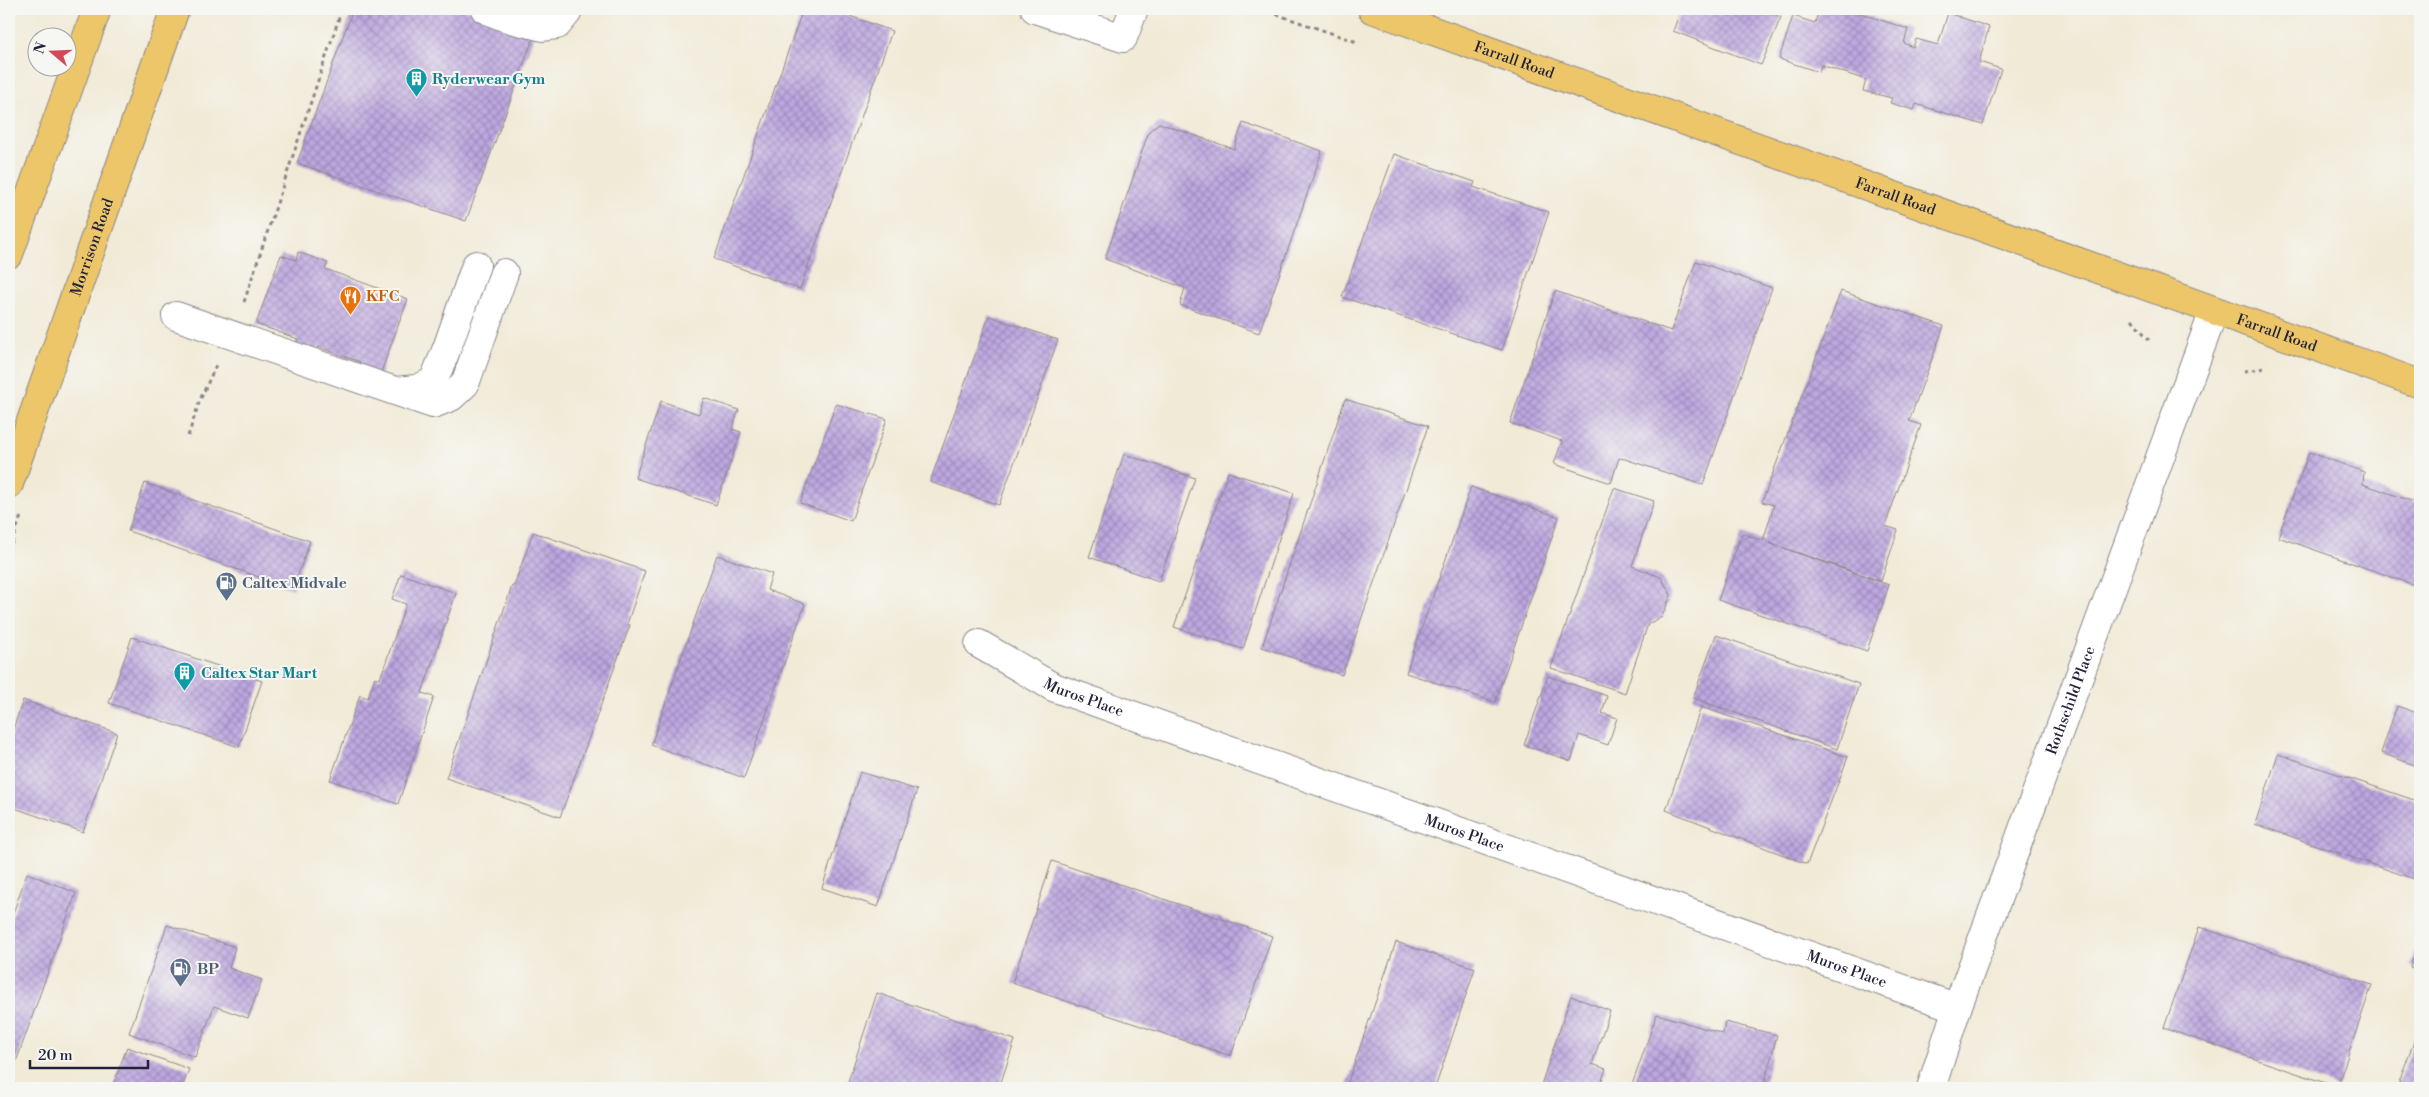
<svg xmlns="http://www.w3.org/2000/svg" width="2429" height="1097" viewBox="0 0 2429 1097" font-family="'Libre Bodoni',serif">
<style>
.building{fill:url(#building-cross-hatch)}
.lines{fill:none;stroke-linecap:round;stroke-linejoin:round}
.minor-casing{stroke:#8a8689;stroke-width:30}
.major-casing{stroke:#8a8689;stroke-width:30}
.path{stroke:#8a8689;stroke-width:3;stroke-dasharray:4 4;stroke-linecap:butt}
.minor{stroke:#fff;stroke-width:28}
.major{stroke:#ecc669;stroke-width:28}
.labels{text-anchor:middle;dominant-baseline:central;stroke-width:4;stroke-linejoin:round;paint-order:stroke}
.street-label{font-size:15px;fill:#22223b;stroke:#f6f6f2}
.culture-label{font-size:15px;font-weight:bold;fill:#0d838f;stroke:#f6f6f2;text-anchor:start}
.food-label{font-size:15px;font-weight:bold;fill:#c56008;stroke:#f6f6f2;text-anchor:start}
.service-label{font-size:15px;font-weight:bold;fill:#4e5e75;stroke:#f6f6f2;text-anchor:start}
</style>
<defs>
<pattern id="building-cross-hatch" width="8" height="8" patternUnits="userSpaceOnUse" patternTransform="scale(1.25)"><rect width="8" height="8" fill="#bea7e0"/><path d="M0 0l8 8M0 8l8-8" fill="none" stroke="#9a88b7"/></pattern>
</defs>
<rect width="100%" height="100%" fill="#f6f6f2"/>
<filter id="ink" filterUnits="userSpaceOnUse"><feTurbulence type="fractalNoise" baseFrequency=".02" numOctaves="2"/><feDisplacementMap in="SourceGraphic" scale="10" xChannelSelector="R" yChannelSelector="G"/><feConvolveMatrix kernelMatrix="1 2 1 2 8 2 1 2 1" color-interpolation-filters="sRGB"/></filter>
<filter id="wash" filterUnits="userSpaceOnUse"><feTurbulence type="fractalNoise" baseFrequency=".0096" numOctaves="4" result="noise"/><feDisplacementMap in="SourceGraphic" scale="20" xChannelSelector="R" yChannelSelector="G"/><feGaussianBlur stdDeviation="1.12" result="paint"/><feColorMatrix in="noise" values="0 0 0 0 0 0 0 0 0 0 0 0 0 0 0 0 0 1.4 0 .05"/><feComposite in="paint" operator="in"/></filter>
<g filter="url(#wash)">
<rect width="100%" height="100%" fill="#f1ead7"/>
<g id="blocks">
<!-- building -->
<path class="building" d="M353,9H465L535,33L466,221L297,163Z
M803,9H830L892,31L800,289L714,259Z
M1681,9H1759L1781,17L1761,65L1673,31Z
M1819,9H1848L1908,29L1904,43L1913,47L1916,39L1938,45L1948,13L1989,27L1979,62L2001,69L1983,125L1916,104L1914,110L1890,103L1892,98L1863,91L1866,80L1821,65L1819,72L1779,59L1793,16L1815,23Z
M1159,123L1234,149L1243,123L1322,151L1259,333L1180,305L1185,288L1105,259L1149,131Z
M1394,154L1475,182L1473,187L1549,212L1502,350L1342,297Z
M298,252L328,263L325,269L408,299L378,380L355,370L360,362L318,347L316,357L294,347L298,339L256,324L281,255L296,260Z
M1696,261L1772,288L1703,485L1625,459L1619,458L1611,483L1554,464L1562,441L1510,423L1555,291L1671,331Z
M1841,291L1944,326L1909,421L1921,425L1885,526L1898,530L1881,581L1769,543L1889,585L1867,651L1718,600L1742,533L1763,541L1774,505L1762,502Z
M989,316L1058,340L999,505L930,482Z
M704,398L739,410L732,429L741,432L716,505L635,478L661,401L699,414Z
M1345,399L1428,426L1342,675L1262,647Z
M836,404L887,419L851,521L800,503Z
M2309,452L2364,472L2363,484L2420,504V587L2278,537Z
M1124,454L1195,478L1159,581L1089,557Z
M1228,472L1294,493L1243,649L1174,627Z
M145,483L310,541L293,589L128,531Z
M1471,487L1559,517L1495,702L1406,673Z
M1614,488L1654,501L1632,566L1661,577L1671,595L1662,617L1648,624L1625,693L1551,668Z
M533,532L645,571L627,624L630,625L560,817L446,778L512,586H514Z
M717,555L772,574L767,590L805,604L744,778L651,745Z
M401,574L456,593L422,693L434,697L398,804L330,780L360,695L368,698L375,677L380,679L406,604L392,599Z
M1716,635L1859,684L1837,749L1693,698Z
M132,637L262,681L239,747L109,703Z
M1548,676L1607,696L1602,713L1617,718L1608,745L1579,735L1571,761L1524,745Z
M23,700L117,733L83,832L9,806V741Z
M2397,706L2420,714V767L2381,753Z
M1701,707L1848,757L1807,864L1666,810Z
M2278,754L2420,802V881L2255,824Z
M860,772L917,790L878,907L822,888Z
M1052,861L1272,936L1231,1056L1012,983Z
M27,873L76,893L16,1062L9,1060V925Z
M167,925L235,947L229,968L262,980L248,1018L214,1006L195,1057L129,1033Z
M2199,927L2372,985L2337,1087L2164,1028Z
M2420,938V970L2410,967Z
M1396,942L1475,968L1435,1088H1346Z
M877,993L1015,1040L999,1088H846Z
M1571,996L1610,1011L1592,1064L1606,1069L1599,1088H1540Z
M1657,1014L1723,1034L1725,1022L1777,1035L1763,1088H1631Z
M2420,1024V1088H2397Z
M127,1047L189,1069L182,1088H112Z"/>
</g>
</g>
<g filter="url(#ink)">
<use href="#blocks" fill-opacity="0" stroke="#8a8689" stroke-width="1"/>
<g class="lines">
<defs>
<g id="minor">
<path d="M485,9C499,15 518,26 530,12"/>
<path d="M1035,9L1123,38L1134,9"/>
<path d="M514,20L543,27L557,25L567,13"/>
<path d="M176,316L433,404L451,397L465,384L504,273"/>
<path d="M396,391L416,389L433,382L447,348L476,265"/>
<path id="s1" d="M979,644L1053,687L1957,1008"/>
<path id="s2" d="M1931,1088L1957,1008L2214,311"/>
</g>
<g id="major">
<path id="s3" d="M1372,9L2420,384"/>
<path d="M9,254L97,9"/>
<path id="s4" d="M9,484L175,9"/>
</g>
</defs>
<!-- minor casing -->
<use href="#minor" class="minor-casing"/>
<!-- major casing -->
<use href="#major" class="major-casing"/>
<!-- path -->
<path class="path" d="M1261,9L1357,42
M244,302L342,9
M2132,319L2149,340
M2244,371L2266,368
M188,436L200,400L216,365
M9,551L21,516"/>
<!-- minor -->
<use href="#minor" class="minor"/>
<!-- major -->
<use href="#major" class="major"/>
</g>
</g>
<!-- icons -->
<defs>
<symbol id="building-pin" viewBox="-11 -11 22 30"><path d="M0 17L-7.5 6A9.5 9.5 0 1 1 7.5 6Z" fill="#0f9aa8" stroke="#f6f6f2"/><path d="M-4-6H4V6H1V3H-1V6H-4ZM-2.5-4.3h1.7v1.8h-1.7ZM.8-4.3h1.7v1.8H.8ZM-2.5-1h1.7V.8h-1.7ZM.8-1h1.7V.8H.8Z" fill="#fff"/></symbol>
<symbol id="restaurant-pin" viewBox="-11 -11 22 30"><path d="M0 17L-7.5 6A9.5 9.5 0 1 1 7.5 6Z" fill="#e8710a" stroke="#f6f6f2"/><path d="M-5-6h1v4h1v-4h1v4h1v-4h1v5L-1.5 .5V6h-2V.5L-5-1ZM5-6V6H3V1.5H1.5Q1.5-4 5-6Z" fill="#fff"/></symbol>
<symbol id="fuel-pin" viewBox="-11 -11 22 30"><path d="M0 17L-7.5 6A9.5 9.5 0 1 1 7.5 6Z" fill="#5c6f8a" stroke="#f6f6f2"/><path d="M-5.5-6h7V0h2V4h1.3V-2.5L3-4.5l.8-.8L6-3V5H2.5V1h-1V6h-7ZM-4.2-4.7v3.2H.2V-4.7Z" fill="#fff"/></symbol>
</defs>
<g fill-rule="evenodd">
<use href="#building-pin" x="404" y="66" width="25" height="34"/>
<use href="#restaurant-pin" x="338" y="284" width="25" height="34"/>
<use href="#fuel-pin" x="214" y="570" width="25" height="34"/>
<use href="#building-pin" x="172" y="660" width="25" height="34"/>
<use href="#fuel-pin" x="168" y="956" width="25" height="34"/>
</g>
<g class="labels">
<!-- street labels -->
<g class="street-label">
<text stroke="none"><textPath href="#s3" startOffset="151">Farrall Road</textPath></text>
<text stroke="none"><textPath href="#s3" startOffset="556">Farrall Road</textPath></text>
<text stroke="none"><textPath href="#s4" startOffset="251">Morrison Road</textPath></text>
<text stroke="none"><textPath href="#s3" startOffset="961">Farrall Road</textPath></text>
<text stroke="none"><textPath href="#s1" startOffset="118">Muros Place</textPath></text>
<text stroke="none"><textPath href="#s2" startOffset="412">Rothschild Place</textPath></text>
<text stroke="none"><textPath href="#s1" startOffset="522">Muros Place</textPath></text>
<text stroke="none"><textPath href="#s1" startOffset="928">Muros Place</textPath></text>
</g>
<!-- culture labels -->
<g class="culture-label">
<text x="432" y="79">Ryderwear Gym</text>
<text x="201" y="673">Caltex Star Mart</text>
</g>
<!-- food labels -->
<g class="food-label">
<text x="366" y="296">KFC</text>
</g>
<!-- service labels -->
<g class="service-label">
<text x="242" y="583">Caltex Midvale</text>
<text x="197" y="969">BP</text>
</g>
</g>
<!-- margin -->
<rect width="2429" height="1097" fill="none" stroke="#f6f6f2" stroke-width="30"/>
<!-- north arrow -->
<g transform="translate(52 52) rotate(289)"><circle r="24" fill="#f6f6f2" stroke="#a1a1a9"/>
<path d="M0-4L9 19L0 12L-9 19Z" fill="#d1495b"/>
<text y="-8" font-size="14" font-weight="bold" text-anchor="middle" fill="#22223b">N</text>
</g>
<!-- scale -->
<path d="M30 1060v8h118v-8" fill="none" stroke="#22223b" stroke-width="2.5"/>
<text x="38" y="1060" font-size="15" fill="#22223b" stroke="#f6f6f2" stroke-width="4" paint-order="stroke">20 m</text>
</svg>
